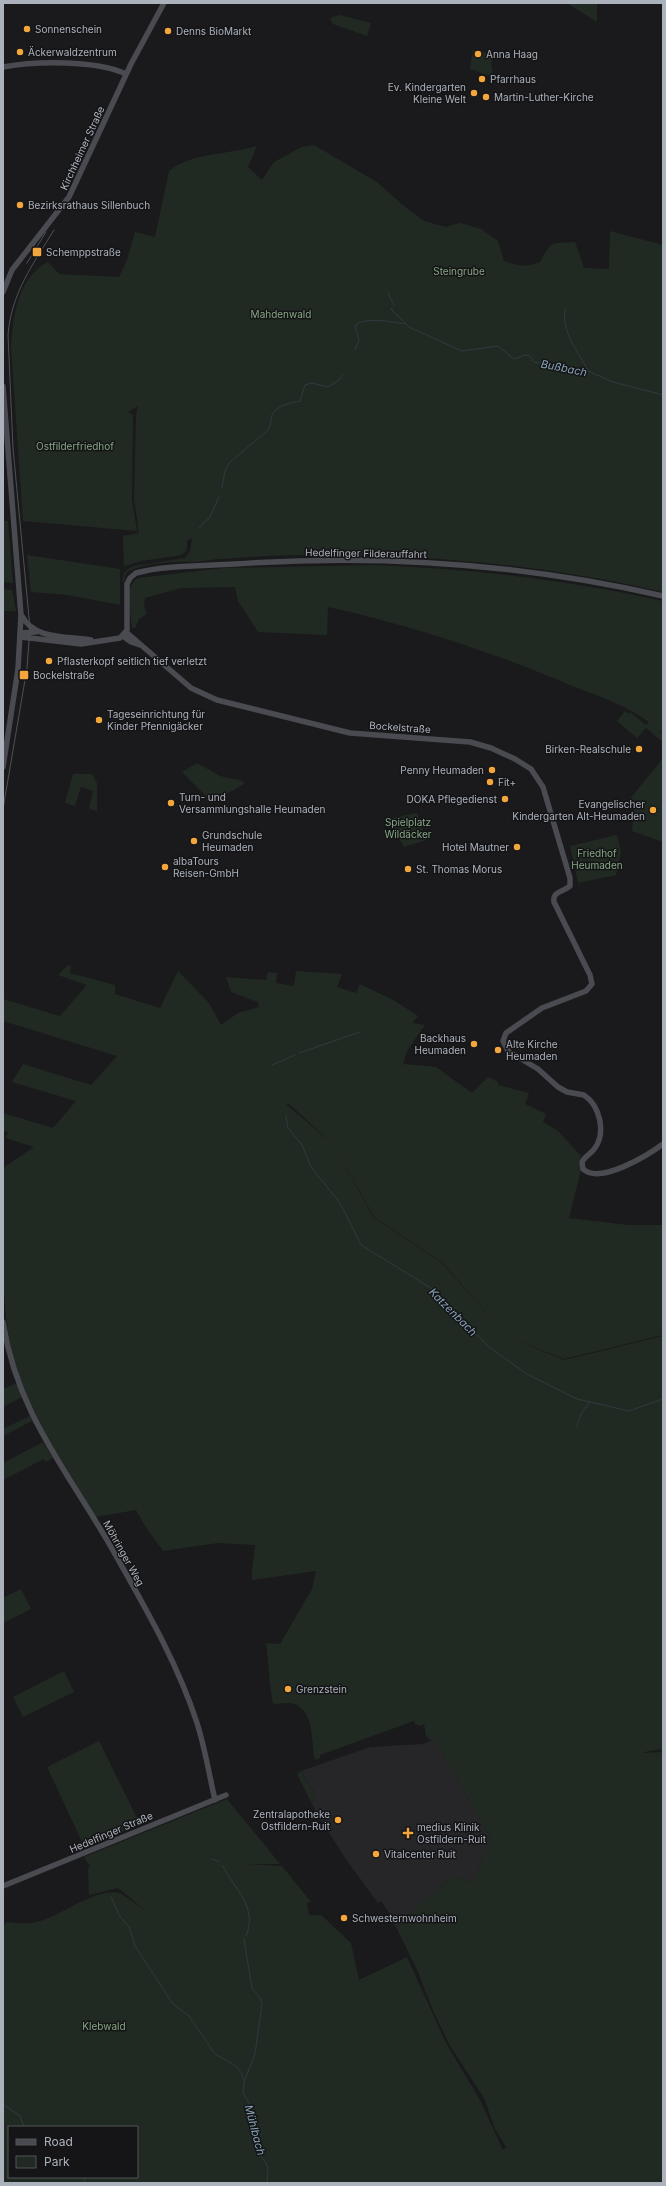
<svg xmlns="http://www.w3.org/2000/svg" width="666" height="2186" viewBox="0 0 666 2186" font-family="Inter,sans-serif">
<style>
.built{fill:#262629}
.green{fill:#212a22;fill-rule:evenodd}
.lines{fill:none;stroke-linecap:round;stroke-linejoin:round}
.stream{stroke:#2f3a41;stroke-width:1}
.secondary{stroke:#494b51;stroke-width:5.5}
.tram{stroke:#4e5056;stroke-width:1}
.poi-dot{fill:#f3a63b;stroke:#151517;stroke-width:1.5}
.labels{text-anchor:middle;dominant-baseline:central;stroke-width:3;stroke-linejoin:round;paint-order:stroke}
.poi-label{font-size:10px;fill:#acb2bc;stroke:#151517;text-anchor:start}
.street-label{font-size:10px;fill:#acb2bc;stroke:#151517}
.park-label{font-size:10px;fill:#84a683;stroke:#151517}
.water-label{font-size:11px;font-style:italic;fill:#84a3b6;stroke:#151517}
</style>
<rect width="100%" height="100%" fill="#1a1a1c"/>
<!-- built -->
<path class="built" d="M434,1739L491,1839L472,1883L454,1876L415,1908L396,1927L392,1923L394,1920L381,1901L378,1903L345,1858L317,1814L311,1802L315,1799V1794L301,1771L370,1747L423,1744Z"/>
<!-- green -->
<path class="green" d="M567,3H597V22Z
M339,15L371,23L367,36L333,24L330,19L332,17Z
M473,50L494,54L491,63L493,77L470,69Z
M314,145L377,182L404,206L424,221L446,227L460,223L481,229L498,241L504,261C520,266 524,268 540,262C551,241 552,243 575,242L584,268L609,269L610,231L663,245V592C547,565 427,554 308,555C279,555 249,557 220,559C211,559 202,562 193,562C177,561 139,563 126,573L123,584C121,574 125,570 134,566L185,558L190,551L192,538L187,541V550L182,555L141,561L124,566L123,536L139,533L134,499L136,416L138,406L128,412L133,415L132,500L137,531L23,521L11,348C13,317 17,278 48,262L59,274L119,277L127,260L135,232L155,237L169,171C192,152 229,155 257,146L248,167L262,180L274,162L302,147Z
M3,521H8L13,583L3,582Z
M27,555L120,569V605L68,595L31,592Z
M376,565C472,569 569,580 663,601V734L656,729L663,735V742L646,728L637,738L617,721L625,711L628,714L630,712L646,725L649,722C624,704 598,696 570,685C492,652 410,625 328,607L327,635L258,632L238,601L235,587L181,588L145,598L144,606L147,614L139,619L135,628H132C131,613 123,586 138,578L225,568Z
M3,589L12,590L16,611H3Z
M663,758V842L632,831L634,812L629,800Z
M197,763L220,776L243,781L244,784L212,802L182,772Z
M73,774H92L97,783V811L89,809L93,791L81,787L75,806L65,803Z
M417,813L426,840L404,847L387,819Z
M617,835L621,852L616,875L578,883L570,846Z
M68,965L71,966L70,973L115,985V994L160,1008L178,971L209,1003L221,1025L238,1013L259,1007L258,1002L231,992L226,977L266,980L268,972L277,973L276,983L294,986L296,971L342,974L337,987L356,993L360,984L395,1001L418,1016L412,1023L425,1025L407,1051L403,1064L436,1067L472,1093L488,1077L498,1082V1085L529,1093L525,1104L546,1114L543,1122L558,1131L581,1156L579,1161L581,1170L569,1218L628,1225H663V1335L564,1359L508,1337L442,1262L374,1217L334,1145L289,1104H286L334,1145L373,1217L441,1262L508,1337L564,1360L663,1336V1749L644,1752V1753L663,1752V2183H3V1925L7,1922C15,1923 24,1924 32,1923C59,1919 93,1887 120,1893L145,1910L118,1888L89,1895L88,1870L90,1866L84,1857L227,1799L280,1864H245L282,1866L311,1902L307,1903L309,1915H321L351,1943L359,1980L407,1957L446,2043L480,2100L503,2150L506,2147L495,2129L484,2098L450,2046L432,2008L418,1972L396,1927L415,1908L454,1876L472,1883L491,1839L434,1739L430,1740L426,1736L424,1724L420,1726L415,1724L414,1721L320,1755V1758L315,1760C311,1742 315,1712 294,1704C289,1702 279,1704 273,1704C269,1683 269,1664 266,1643L280,1644L312,1589L316,1571L252,1580V1572L255,1545L218,1543L163,1551L145,1526L136,1510L96,1517C61,1461 21,1404 9,1338C0,1283 3,1224 3,1168L34,1147L6,1138L8,1132L3,1130V1113L53,1128L76,1101L12,1082L23,1064L91,1085L117,1056L3,1021V999L60,1016L87,985L58,975ZM9,2127H137V2177H9Z
M17,1383L22,1397L3,1407V1389Z
M30,1416L32,1421L3,1436V1429Z
M43,1442L53,1458L46,1462L44,1459L3,1480V1463Z
M21,1589L31,1609L3,1623V1598Z
M64,1671L74,1692L23,1717L13,1697Z
M99,1741L140,1824L87,1847L83,1844L47,1767Z
M301,1771L315,1795V1799L311,1802L297,1774Z"/>
<g class="lines">
<!-- stream -->
<path class="stream" d="M388,293L394,305
M393,308L391,309L409,327L462,351L498,346L514,359L525,355L530,356L534,362L588,371L613,382L663,395
M565,309C561,332 578,351 588,371
M355,350L359,340L355,326C364,316 392,322 405,324
M222,488L225,471L230,462L267,431C272,425 270,421 272,415C276,405 291,403 300,401L305,385L312,383L328,387L339,380L343,375
M199,528L210,517L219,497
M299,1053L360,1032
M272,1065L295,1055
M286,1116L288,1128L302,1145L311,1167L340,1203L361,1245L431,1288L489,1347L527,1374L577,1399L629,1411L663,1399
M578,1422L582,1412L590,1402
M577,1427L578,1423
M212,1859L220,1862
M223,1866C233,1888 259,1907 246,1936
M111,1897L119,1915L129,1927L135,1946L173,2004L189,2016L215,2054L236,2066L242,2074L244,2081
M244,1939L252,1988L260,1998L262,2004L255,2054L244,2082L243,2093L249,2103L250,2114L255,2127L260,2154L268,2167L267,2183
M3,2104L20,2116L24,2127
M83,2177L86,2183"/>
<!-- secondary -->
<path class="secondary" d="M3,67C36,61 96,60 126,74
M3,292L12,270L69,197L131,64L164,3
M3,386L21,615L18,669L3,767
M22,616C34,640 68,636 91,640
M126,632L191,688L217,700L350,733L470,742L491,748L515,759L531,769L543,787L570,878V886C564,892 552,891 554,902L590,975L592,984L586,991L542,1008L506,1033L503,1041L508,1051L538,1069L558,1087L567,1092L584,1095C600,1106 606,1132 595,1148C591,1154 585,1156 582,1162L583,1169C600,1185 648,1155 663,1144
M21,633L36,632
M123,636L131,642L140,645
M21,637L81,644L120,638L127,630V584L130,578L136,573C165,565 205,566 235,564C378,554 523,564 663,596
M3,1322C17,1413 67,1470 111,1547C143,1604 177,1661 197,1723C205,1748 209,1774 215,1800
M3,1886L226,1795"/>
<!-- tram -->
<path class="tram" d="M27,263L46,232
M3,809L27,668L30,628L13,448L8,335C11,294 33,264 54,230"/>
</g>
<!-- markers -->
<g class="poi-dot">
<circle cx="27" cy="29" r="4"/>
<circle cx="168" cy="31" r="4"/>
<circle cx="20" cy="52" r="4"/>
<circle cx="478" cy="54" r="4"/>
<circle cx="482" cy="79" r="4"/>
<circle cx="474" cy="93" r="4"/>
<circle cx="486" cy="97" r="4"/>
<circle cx="20" cy="205" r="4"/>
<rect x="32" y="247" width="10" height="10" rx="2"/>
<circle cx="49" cy="661" r="4"/>
<rect x="19" y="670" width="10" height="10" rx="2"/>
<circle cx="99" cy="720" r="4"/>
<circle cx="639" cy="749" r="4"/>
<circle cx="492" cy="770" r="4"/>
<circle cx="490" cy="782" r="4"/>
<circle cx="505" cy="799" r="4"/>
<circle cx="171" cy="803" r="4"/>
<circle cx="653" cy="810" r="4"/>
<circle cx="194" cy="841" r="4"/>
<circle cx="517" cy="847" r="4"/>
<circle cx="165" cy="867" r="4"/>
<circle cx="408" cy="869" r="4"/>
<circle cx="474" cy="1044" r="4"/>
<circle cx="498" cy="1050" r="4"/>
<circle cx="288" cy="1689" r="4"/>
<circle cx="338" cy="1820" r="4"/>
<path d="M406 1827h4v4h4v4h-4v4h-4v-4h-4v-4h4z"/>
<circle cx="376" cy="1854" r="4"/>
<circle cx="344" cy="1918" r="4"/>
</g>
<g class="labels">
<!-- poi labels -->
<g class="poi-label">
<text x="35" y="29">Sonnenschein</text>
<text x="176" y="31">Denns BioMarkt</text>
<text x="28" y="52">Äckerwaldzentrum</text>
<text x="486" y="54">Anna Haag</text>
<text x="490" y="79">Pfarrhaus</text>
<text x="466" y="87" text-anchor="end">Ev. Kindergarten<tspan x="466" dy="12">Kleine Welt</tspan></text>
<text x="494" y="97">Martin-Luther-Kirche</text>
<text x="28" y="205">Bezirksrathaus Sillenbuch</text>
<text x="46" y="252">Schemppstraße</text>
<text x="57" y="661">Pflasterkopf seitlich tief verletzt</text>
<text x="33" y="675">Bockelstraße</text>
<text x="107" y="714">Tageseinrichtung für<tspan x="107" dy="12">Kinder Pfennigäcker</tspan></text>
<text x="631" y="749" text-anchor="end">Birken-Realschule</text>
<text x="484" y="770" text-anchor="end">Penny Heumaden</text>
<text x="498" y="782">Fit+</text>
<text x="179" y="797">Turn- und<tspan x="179" dy="12">Versammlungshalle Heumaden</tspan></text>
<text x="497" y="799" text-anchor="end">DOKA Pflegedienst</text>
<text x="645" y="804" text-anchor="end">Evangelischer<tspan x="645" dy="12">Kindergarten Alt-Heumaden</tspan></text>
<text x="202" y="835">Grundschule<tspan x="202" dy="12">Heumaden</tspan></text>
<text x="509" y="847" text-anchor="end">Hotel Mautner</text>
<text x="173" y="861">albaTours<tspan x="173" dy="12">Reisen-GmbH</tspan></text>
<text x="416" y="869">St. Thomas Morus</text>
<text x="466" y="1038" text-anchor="end">Backhaus<tspan x="466" dy="12">Heumaden</tspan></text>
<text x="506" y="1044">Alte Kirche<tspan x="506" dy="12">Heumaden</tspan></text>
<text x="296" y="1689">Grenzstein</text>
<text x="330" y="1814" text-anchor="end">Zentralapotheke<tspan x="330" dy="12">Ostfildern-Ruit</tspan></text>
<text x="417" y="1827">medius Klinik<tspan x="417" dy="12">Ostfildern-Ruit</tspan></text>
<text x="384" y="1854">Vitalcenter Ruit</text>
<text x="352" y="1918">Schwesternwohnheim</text>
</g>
<!-- street labels -->
<g class="street-label">
<text transform="translate(82 148) rotate(-65)">Kirchheimer Straße</text>
<text transform="translate(366 553) rotate(1)">Hedelfinger Filderauffahrt</text>
<text transform="translate(400 727) rotate(4)">Bockelstraße</text>
<text transform="translate(124 1553) rotate(61)">Möhringer Weg</text>
<text transform="translate(111 1832) rotate(-23)">Hedelfinger Straße</text>
</g>
<!-- park labels -->
<g class="park-label">
<text x="459" y="271">Steingrube</text>
<text x="281" y="314">Mahdenwald</text>
<text x="75" y="446">Ostfilderfriedhof</text>
<text x="408" y="822">Spielplatz<tspan x="408" dy="12">Wildäcker</tspan></text>
<text x="597" y="853">Friedhof<tspan x="597" dy="12">Heumaden</tspan></text>
<text x="104" y="2026">Klebwald</text>
</g>
<!-- water labels -->
<g class="water-label">
<text transform="translate(564 368) rotate(11)">Bußbach</text>
<text transform="translate(453 1312) rotate(45)">Katzenbach</text>
<text transform="translate(255 2130) rotate(75)">Mühlbach</text>
</g>
</g>
<!-- border -->
<rect width="666" height="2186" fill="none" stroke="#acb2bc" stroke-width="8"/>
<!-- legend -->
<rect x="8" y="2126" width="130" height="52" fill="#151517" stroke="#515459"/>
<rect x="16" y="2139" width="20" height="6" fill="#494b51" stroke="#515459"/>
<text x="44" y="2146" font-size="12" fill="#acb2bc">Road</text>
<rect x="16" y="2156" width="20" height="12" fill="#212a22" stroke="#515459"/>
<text x="44" y="2166" font-size="12" fill="#acb2bc">Park</text>
</svg>
